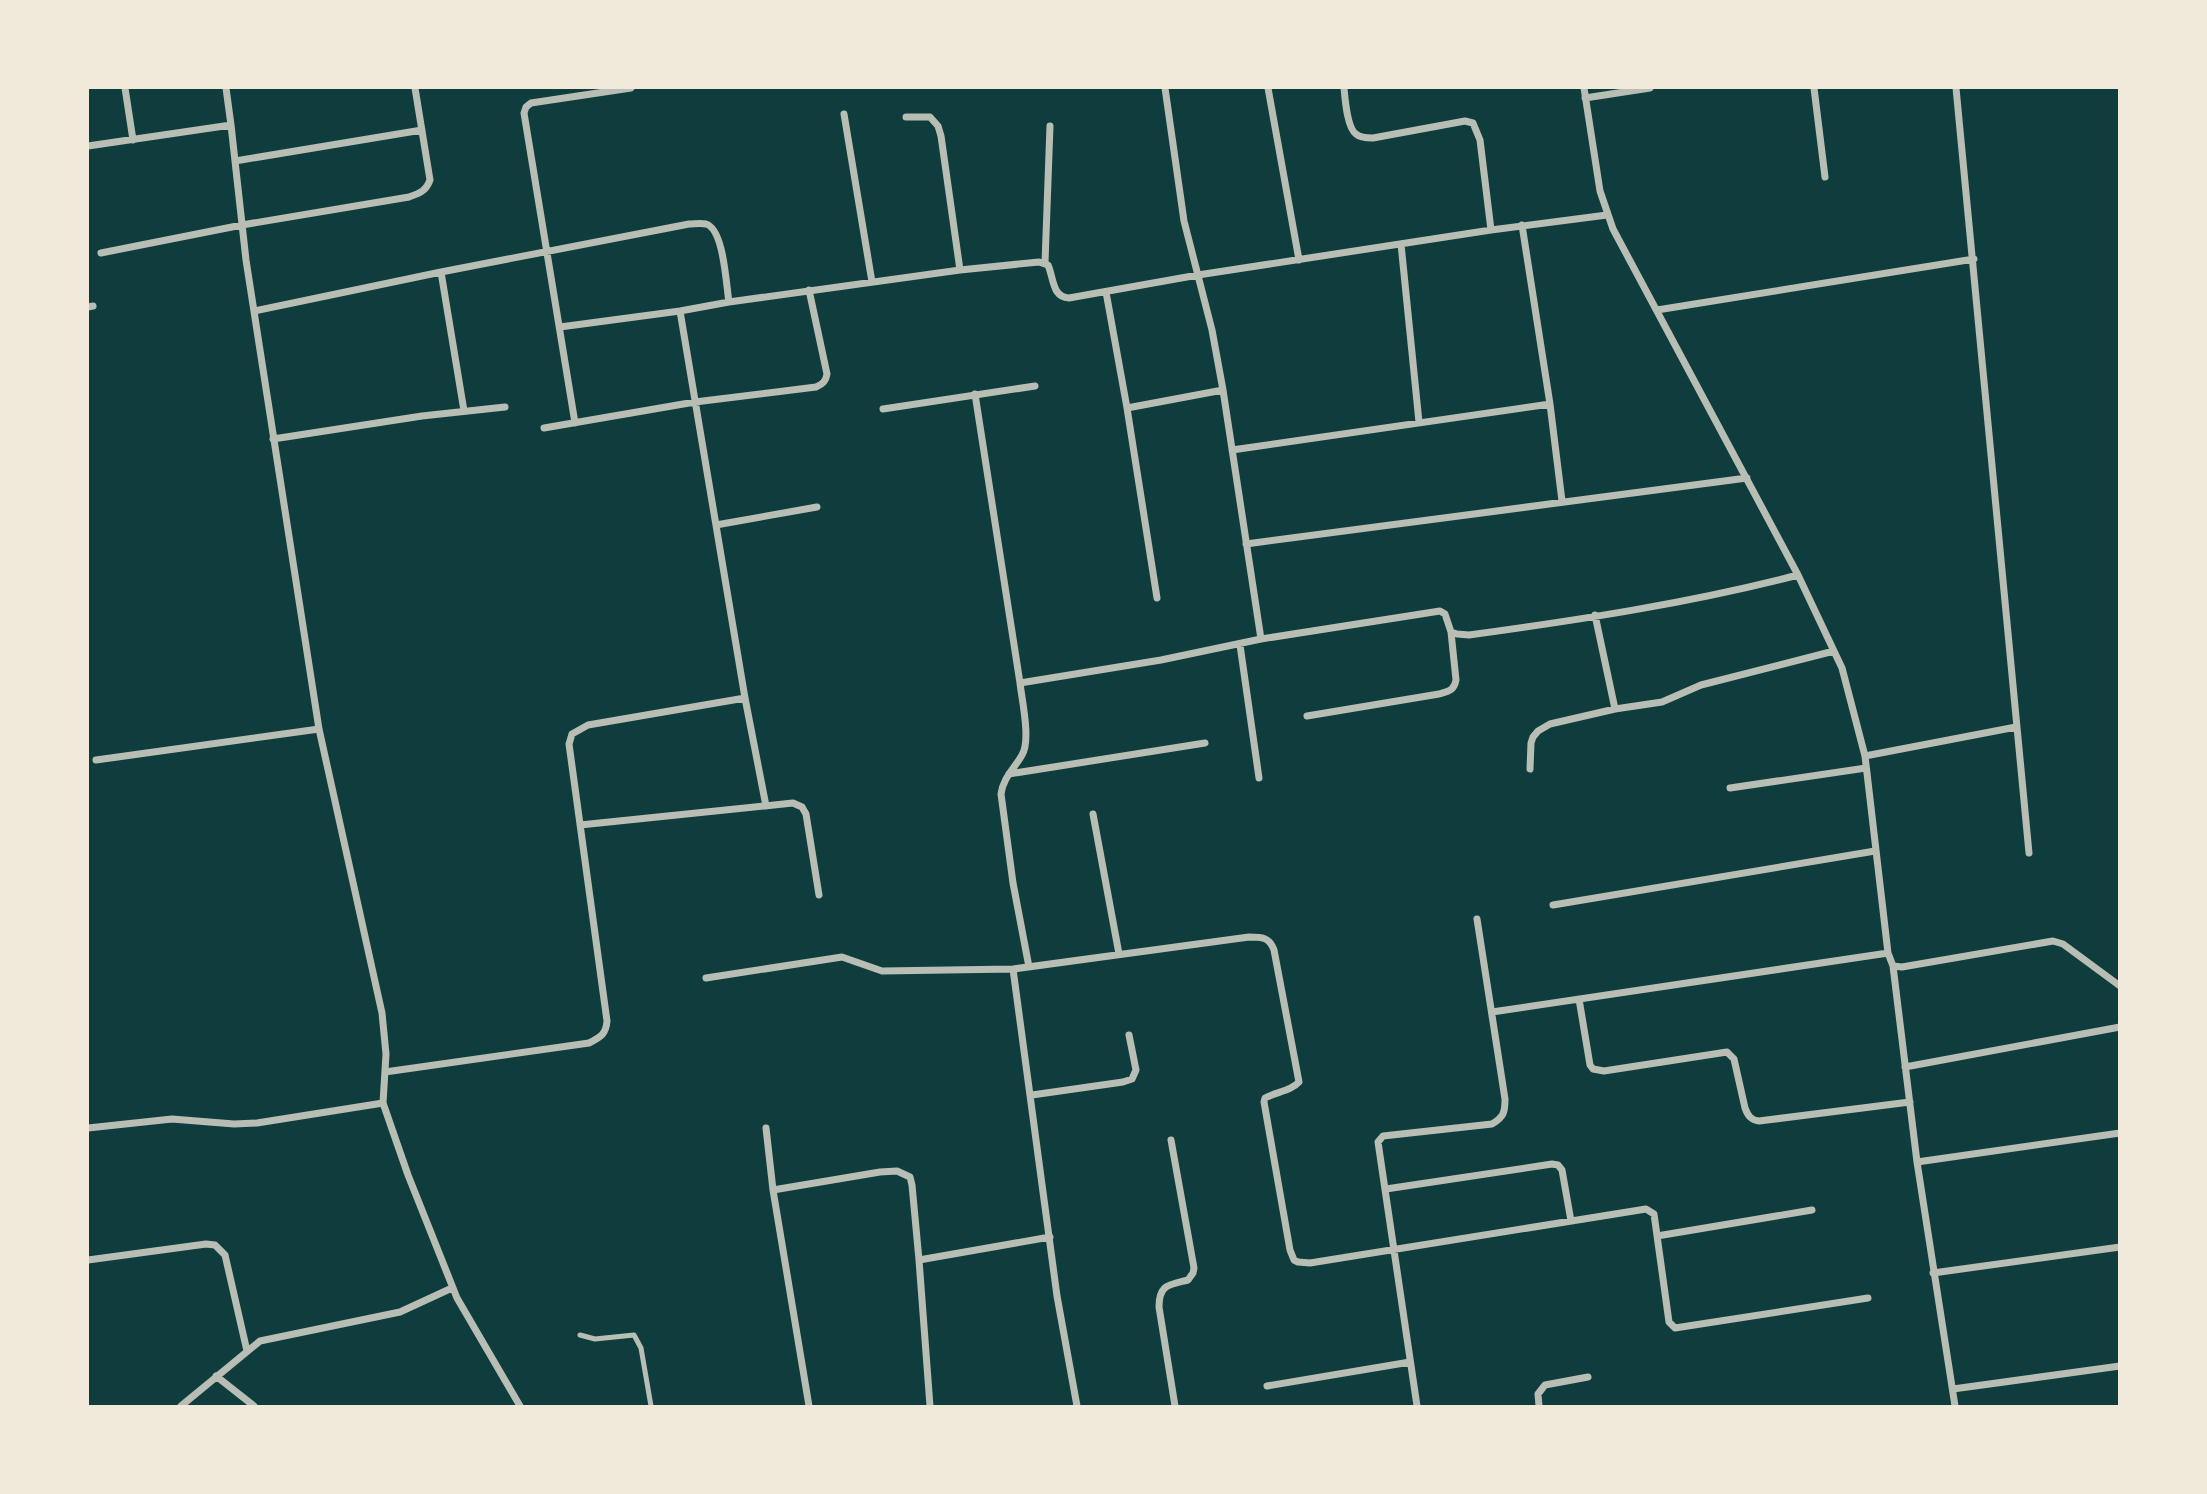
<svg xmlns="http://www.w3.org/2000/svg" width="2207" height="1494" viewBox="0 0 2207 1494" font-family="Roboto,sans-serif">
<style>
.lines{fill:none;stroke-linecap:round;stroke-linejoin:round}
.service{stroke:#b8beb3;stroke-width:5}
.minor{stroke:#b8beb3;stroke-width:7}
</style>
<rect width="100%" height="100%" fill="#0f3d3e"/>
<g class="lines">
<!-- service -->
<path class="service" d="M580,1335L595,1339L634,1335L641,1348L651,1406"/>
<!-- minor -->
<path class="minor" d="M125,88L133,140
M1165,88L1184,221L1212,330L1223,390L1261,639L1440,611L1445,614L1451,632L1457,634L1469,635C1579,620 1690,603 1798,575
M1268,88L1299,260
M1584,88L1600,191L1613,229L1798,575L1842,668L1865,756L1888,953L1893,966L1917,1162L1955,1406
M1814,88L1825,177
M1956,88L2029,853
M1585,98L1650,88
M844,114L872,282
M906,117H930L938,126L941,136L960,270
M231,125L246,260L319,729L382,1013L386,1054L383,1103L408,1175L457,1298L520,1406
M88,146L231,125L226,88
M235,161L422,130
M1522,225L1550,404
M1491,230L1607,215
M1401,244L1419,422
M101,253L242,225L409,197C420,193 426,191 430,180L415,88
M1045,263L1050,126
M441,272L689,224C694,224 701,223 706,224C724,229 726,285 729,302L680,311L560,327
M1106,292L1127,408L1157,598
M729,302L960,270L1039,262L1048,265C1054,279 1052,297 1069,298L1198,275L1491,230L1480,140L1473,123L1465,121L1373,138C1368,138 1360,138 1356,134C1347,128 1345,98 1344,88
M88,307L93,306
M1657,310L1974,259
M254,311L441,272L464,411
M680,311L745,698L766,806
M975,394L1020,683
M1127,408L1223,390
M883,409L1035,386
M575,423L524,113L526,107L531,103L631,88
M544,428L695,402L816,387C823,384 826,381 827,374L809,290
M273,439L422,416L505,407
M1232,450L1550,404L1562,501
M716,525L817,507
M1246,544L1747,478
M1595,615L1615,709
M1240,645L1259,778
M1307,716L1439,694C1448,691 1454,691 1456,680L1451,632
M1865,756L2016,727
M96,760L319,729
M1530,769L1531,743L1533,737L1538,731L1550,724L1615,709L1662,702L1701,685L1834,651
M1009,774L1205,743
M1730,788L1866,768
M1093,814L1119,954
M580,825L793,803L802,807L806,814L819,895
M1553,905L1875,851
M1893,966L1902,967L2053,941L2063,944L2120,986
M1029,967L1013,883L1001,794C1003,778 1014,769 1022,755C1031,740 1022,701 1020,683L1161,660L1261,639
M1013,969L1057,1296L1077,1406
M706,978L842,957L882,971L1013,969L1249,937C1262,937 1269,937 1274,950L1299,1082C1291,1091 1276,1092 1265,1098L1264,1102L1290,1250L1294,1260L1298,1262L1310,1263L1646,1209L1654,1214L1669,1322L1675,1328L1868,1298
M1579,999L1590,1065L1593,1069L1604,1071L1727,1052L1734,1059L1745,1108C1748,1116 1751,1120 1759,1121L1910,1102
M1492,1012L1888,953
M1905,1067L2120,1027
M385,1072L589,1043C601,1037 606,1034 607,1021L569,744L572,734L588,725L745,698
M1032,1095L1123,1082L1132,1079L1136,1070L1129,1035
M88,1128L172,1119L234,1124L257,1123L383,1103
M766,1128L773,1190L880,1172L897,1171L910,1177L912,1185L919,1260L1050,1237
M1171,1140L1194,1268L1193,1273L1188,1280C1169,1285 1159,1284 1159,1307L1175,1406
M1917,1162L2120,1133
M1386,1189L1552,1164L1558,1165L1562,1170L1571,1221
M773,1190L809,1406
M1657,1236L1812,1210
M88,1260L206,1244L215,1245L225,1255L247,1351
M919,1260L930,1406
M1933,1273L2120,1247
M216,1376L254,1406
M1267,1386L1410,1362
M1953,1389L2120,1366
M181,1406L260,1341L400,1312L452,1288
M1417,1406L1378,1142L1383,1136L1492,1124C1504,1117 1505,1112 1505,1099L1477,919
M1539,1406L1538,1394L1545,1385L1588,1377"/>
</g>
<!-- border -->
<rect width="2207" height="1494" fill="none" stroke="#f1e9da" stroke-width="178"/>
</svg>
